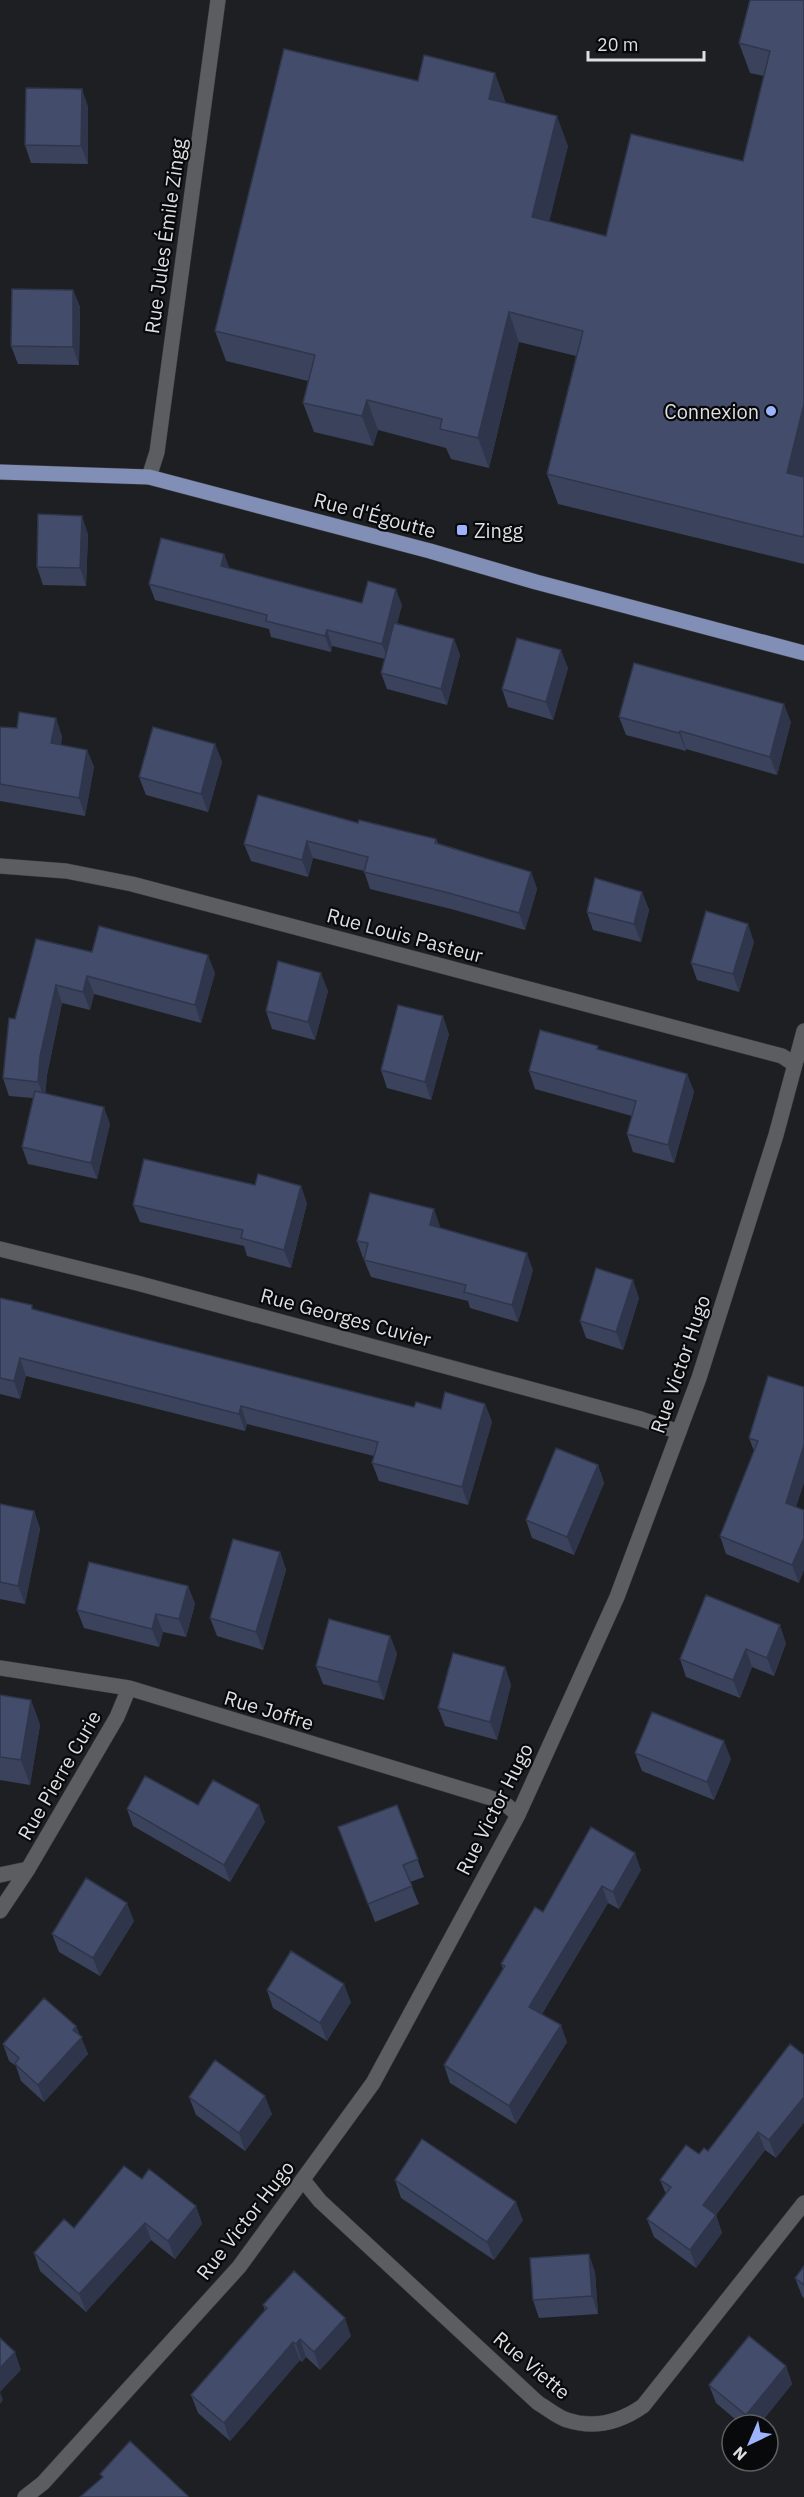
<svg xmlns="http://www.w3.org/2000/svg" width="804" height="2497" viewBox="0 0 804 2497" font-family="'IBM Plex Sans',sans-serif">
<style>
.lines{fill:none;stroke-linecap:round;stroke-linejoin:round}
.minor-casing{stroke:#3c3c3f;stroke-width:16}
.major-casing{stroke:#3c3c3f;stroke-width:16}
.minor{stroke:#5c5d61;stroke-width:15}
.major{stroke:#818eb6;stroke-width:15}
.wall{fill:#3a425c}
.shaded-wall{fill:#2f364b}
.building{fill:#434d6b;stroke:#2f364b;stroke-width:1.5}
.poi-dot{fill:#9db4fd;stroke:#08090a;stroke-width:2}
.labels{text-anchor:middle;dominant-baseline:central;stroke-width:4.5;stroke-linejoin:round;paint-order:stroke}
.street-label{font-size:20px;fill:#dfdfe2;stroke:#08090a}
.poi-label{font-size:20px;fill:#dfdfe2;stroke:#08090a;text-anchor:end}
</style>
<rect width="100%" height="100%" fill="#1e1f22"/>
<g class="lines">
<defs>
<path id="minor" d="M149,477L157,452L218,0
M0,866L66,871L132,884L782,1056L794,1064
M0,1249L137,1283L641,1419L679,1432
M0,1668L129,1688L488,1797L503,1802L518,1815
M0,1875L28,1869
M0,1911L28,1869L117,1717L129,1688
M303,2180L320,2201L538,2403C547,2408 557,2417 567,2420C594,2429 620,2422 643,2406L804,2203
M25,2497L43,2483L239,2267L373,2083L518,1815L617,1597L699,1378L776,1135L804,1031"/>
<path id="major" d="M0,472L149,477L430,551L536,582L804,653"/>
</defs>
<!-- minor casing -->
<use href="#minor" class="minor-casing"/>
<!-- major casing -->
<use href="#major" class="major-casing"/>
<!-- minor -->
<use href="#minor" class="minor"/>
<!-- major -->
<use href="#major" class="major"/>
</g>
<!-- wall -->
<path class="wall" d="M804,0V564L558,504L547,474L576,356L519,342L489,468L451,459L446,448L378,430L373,446L314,432L303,403L308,381L226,361L215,331L506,103L568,146L549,221L606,236L743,161L764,76L750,73L739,43Z
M88,106V164L31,163L25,145Z
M73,290L80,307L79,365L18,364L11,346Z
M88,534L86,586L43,585L37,567Z
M224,554L229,568L362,603L402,605L397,623L454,639L460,655L447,705L387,689L381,673L385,659L332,646L331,652L271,637L269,629L155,600L149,584Z
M568,668L553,720L508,707L502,689Z
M619,717L791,722L777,775L686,749V751L626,735Z
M0,727L62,736L61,745L87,750L94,767L85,816L0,801Z
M215,744L222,762L208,812L146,795L139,777Z
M358,823L436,839L438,843L531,872L537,889L525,930L455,910L370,889L364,871L313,858L308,877L251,861L244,844Z
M642,892L649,910L641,942L593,930L587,912Z
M754,942L739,992L697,980L691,963Z
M92,952L215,973L201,1023L94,994L90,1010L62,1003L47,1075L45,1094L110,1124L97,1179L28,1164L22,1147L33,1098L9,1096L3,1078L15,1019Z
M328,991L315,1040L272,1029L266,1011Z
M449,1034L431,1100L387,1088L381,1070Z
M599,1050L687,1074L694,1092L674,1163L633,1152L627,1134L632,1116L535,1089L529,1071Z
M255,1185L307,1203L291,1268L247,1256L244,1246L140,1222L133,1205Z
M440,1226V1228L533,1270L518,1322L470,1308L468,1301L371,1277L364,1260L365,1258H363L357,1241Z
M0,1298L34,1309L141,1338L414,1407L441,1409L485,1404L492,1422L468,1505L379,1481L372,1463L374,1456L247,1424L245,1431L26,1376L20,1399L0,1394Z
M639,1298L623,1350L586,1338L580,1321Z
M804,1387L796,1507L799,1583L726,1554L720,1536L754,1451L749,1438Z
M598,1465L604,1483L574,1555L532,1538L526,1520Z
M0,1504L34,1511L40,1529L25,1604L0,1599Z
M280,1552L286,1570L263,1650L217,1636L210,1618Z
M188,1586L195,1604L186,1637L163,1632L159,1647L84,1628L77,1610Z
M390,1636L397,1654L384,1700L323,1684L316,1666Z
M786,1643L774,1676L752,1667L740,1698L686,1677L680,1659Z
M505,1667L511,1685L497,1740L445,1726L438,1708Z
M0,1695L31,1700L40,1725L30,1785L0,1780Z
M635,1753L731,1759L714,1800L642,1771Z
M198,1805L265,1822L230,1882L133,1826L127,1809Z
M397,1805L424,1877L410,1882L419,1904L375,1922L338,1827Z
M591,1827L641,1870L619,1909L608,1903L542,2014L567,2042L516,2124L450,2083L444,2065L503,1969L501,1964L543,1912Z
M134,1921L100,1976L59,1952L52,1934Z
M267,1990L351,2002L327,2041L273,2008Z
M76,2026L88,2054L44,2102L21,2081L16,2066L9,2061L3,2044Z
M790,2044L776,2158L765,2150L716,2215L722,2233L696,2268L654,2237L647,2219L666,2194L660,2180L699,2154L708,2151Z
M189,2097L272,2114L245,2151L196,2115Z
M142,2179L196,2206L202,2224L175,2259L151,2240L86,2312L40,2271L34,2253L74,2228Z
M395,2180L523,2220L494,2260L401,2198Z
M804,2266V2298L802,2296L795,2278Z
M595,2272L598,2314L539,2318L533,2300Z
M263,2305L351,2336L320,2370L306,2357L302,2362L300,2360L230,2441L198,2413L191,2395L265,2310Z
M786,2366L792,2384L759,2425H742L716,2403L709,2385Z"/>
<!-- shaded-wall -->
<path class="shaded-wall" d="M495,73L506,103L489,99Z
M82,89L88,106V164L81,146Z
M557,116L568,146L543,247L532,217Z
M73,290L80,307L79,365L73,347Z
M509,312L519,342L489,468L478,438Z
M367,400L378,430L373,446L362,416Z
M804,404V478L787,473Z
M82,516L88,534L86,586L80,568Z
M224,554L230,570L221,566Z
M396,589L402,605L388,660L382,644Z
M327,630L332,646L331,652L325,636Z
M454,639L460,655L447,705L441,689Z
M561,650L568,668L553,720L546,702Z
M784,704L791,722L777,775L770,757Z
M56,718L62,736L58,761L51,743Z
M680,731L686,749V751L679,733Z
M215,744L222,762L208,812L201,794Z
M87,750L94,767L85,816L79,798Z
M307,841L313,858L308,877L302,860Z
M531,872L537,889L525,930L519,913Z
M642,892L649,910L641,942L634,924Z
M748,924L754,942L739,992L733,974Z
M208,955L215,973L201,1023L195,1005Z
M321,973L328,991L315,1040L308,1022Z
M87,976L94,994L90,1010L83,992Z
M56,985L62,1003L47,1075L45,1100L38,1082L40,1056Z
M443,1016L449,1034L431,1100L425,1082Z
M687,1074L694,1092L674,1163L668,1145Z
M104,1107L110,1124L97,1179L91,1163Z
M301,1186L307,1203L291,1268L284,1250Z
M434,1209L440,1226L436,1242L430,1225Z
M527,1253L533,1270L518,1322L512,1305Z
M633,1280L639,1298L623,1350L616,1332Z
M20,1358L26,1376L20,1399L14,1381Z
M485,1404L492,1422L468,1505L462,1487Z
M241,1406L247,1424L245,1431L239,1414Z
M804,1445V1483L792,1520L786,1503Z
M598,1465L604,1483L574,1555L567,1537Z
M34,1511L40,1529L25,1604L18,1586Z
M804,1538V1570L799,1583L792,1565Z
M280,1552L286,1570L263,1650L256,1632Z
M188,1586L195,1604L186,1637L179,1619Z
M156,1614L163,1632L159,1647L152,1629Z
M780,1625L786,1643L774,1676L767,1658Z
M390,1636L397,1654L384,1700L378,1682Z
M746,1649L752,1667L740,1698L733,1680Z
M505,1667L511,1685L497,1740L490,1722Z
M31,1700L40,1725L30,1785L21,1760Z
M724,1741L731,1759L714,1800L707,1782Z
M259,1805L265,1822L230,1882L224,1865Z
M635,1853L641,1870L619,1909L613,1892Z
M602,1886L608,1903L536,2024L529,2007Z
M127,1903L134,1921L100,1976L93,1958Z
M344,1984L351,2002L327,2041L320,2023Z
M561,2025L567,2042L516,2124L509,2106Z
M76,2026L88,2054L44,2102L38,2085L73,2030Z
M265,2096L272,2114L245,2151L239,2133Z
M804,2097V2123L776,2158L769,2140Z
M758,2132L765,2150L716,2215L722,2233L696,2268L690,2250L703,2205Z
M516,2202L523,2220L494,2260L487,2242Z
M196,2206L202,2224L175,2259L168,2241Z
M145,2223L151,2240L86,2312L79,2294Z
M589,2254L595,2272L598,2314L592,2296Z
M345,2318L351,2336L320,2370L314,2352Z
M300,2339L306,2357L302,2362L296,2344Z
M293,2342L300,2360L230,2441L224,2423Z
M15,2352L21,2370L0,2392L3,2400L0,2404V2368Z
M786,2366L792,2384L759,2425H749L746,2415Z"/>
<!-- building -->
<path class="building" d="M750,0H804V404L787,473L804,477V533L803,537L547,474L583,331L509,312L478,438L440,429L442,419L367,400L362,416L303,403L315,355L215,331L284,49L418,81L424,55L495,73L489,99L557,116L532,217L606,236L631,134L743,161L770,51L739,43Z
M26,88L82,89L81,146L25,145Z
M12,289L73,290V347L11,346Z
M38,514L82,516L80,568L37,567Z
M161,538L224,554L221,566L362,603L368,581L396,589L382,644L327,630L325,636L266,621L267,615L149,584Z
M394,623L454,639L441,689L381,673Z
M517,638L561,650L546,702L502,689Z
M634,663L784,704L770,757L680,731L679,733L619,717Z
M19,712L56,718L51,743L87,750L79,798L0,784V727L17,728Z
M153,727L215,744L201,794L139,777Z
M258,795L358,823L359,820L436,839L435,843L531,872L519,913L449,893L364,872L368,857L307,841L302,860L244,844Z
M595,878L642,892L634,924L587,912Z
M706,911L748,924L733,974L691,963Z
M99,926L208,955L195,1005L87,976L83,992L56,985L40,1056L38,1082L3,1078L9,1018L15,1019L36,939L92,952Z
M278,961L321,973L308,1022L266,1011Z
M398,1005L443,1016L425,1082L381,1070Z
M540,1030L598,1046L597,1049L687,1074L668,1145L627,1134L636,1101L529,1071Z
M35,1091L104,1107L91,1163L22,1147Z
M144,1159L255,1185L258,1174L301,1186L284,1250L241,1238L243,1230L133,1205Z
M370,1193L434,1209L430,1225L527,1253L512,1305L464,1292L466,1285L364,1260L368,1243L357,1241Z
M596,1268L633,1280L616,1332L580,1321Z
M0,1298L32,1305V1309L141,1338L414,1407L416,1402L441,1409L445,1392L485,1404L462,1487L372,1463L378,1442L241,1406L239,1414L20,1358L14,1381L0,1378Z
M768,1376L804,1387V1445L786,1503L804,1510V1538L792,1565L720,1536L758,1441L749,1438Z
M556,1448L598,1465L567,1537L526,1520Z
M0,1504L34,1511L18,1586L0,1582Z
M233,1539L280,1552L256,1632L210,1618Z
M89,1562L188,1586L179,1619L156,1614L152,1629L77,1610Z
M706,1595L780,1625L767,1658L746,1649L733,1680L680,1659Z
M329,1619L390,1636L378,1682L316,1666Z
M453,1653L505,1667L490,1722L438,1708Z
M0,1695L31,1700L21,1760L0,1757Z
M652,1712L724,1741L707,1782L635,1753Z
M145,1776L198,1805L213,1780L259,1805L224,1865L127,1809Z
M397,1805L418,1859L403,1865L412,1886L368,1904L338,1827Z
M591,1827L635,1853L613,1892L602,1886L529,2007L561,2025L509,2106L444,2065L505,1966L501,1964L535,1907L543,1912Z
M86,1878L127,1903L93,1958L52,1934Z
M291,1951L344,1984L320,2023L267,1990Z
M44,1998L76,2026L73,2030L82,2037L38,2085L15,2064L19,2058L3,2044Z
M790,2044L804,2055V2097L769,2140L758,2132L703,2205L716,2215L690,2250L647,2219L671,2187L660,2180L686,2145L699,2154L704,2148L708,2151Z
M215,2060L265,2096L239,2133L189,2097Z
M422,2139L516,2202L487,2242L395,2180Z
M124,2166L142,2179L149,2169L196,2206L168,2241L145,2223L79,2294L34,2253L64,2219L74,2228Z
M589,2254L592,2296L533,2300L530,2258Z
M804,2266V2285L795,2278Z
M294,2271L345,2318L314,2352L300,2339L296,2344L293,2342L224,2423L191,2395L267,2308L263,2305Z
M749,2336L786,2366L746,2415L709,2385Z
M0,2338L15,2352L0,2368Z
M130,2441L188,2496V2497H80L103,2477L100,2474Z"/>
<!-- markers -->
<g class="poi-dot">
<circle cx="771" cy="411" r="6"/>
<rect x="456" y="524" width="12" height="12" rx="3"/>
</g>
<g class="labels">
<!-- street labels -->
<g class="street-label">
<text transform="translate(165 236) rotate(-82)">Rue Jules Émile Zingg</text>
<text transform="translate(375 515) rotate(15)">Rue d'Égoutte</text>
<text transform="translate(405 935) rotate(15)">Rue Louis Pasteur</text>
<text transform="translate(346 1317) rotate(15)">Rue Georges Cuvier</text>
<text transform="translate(680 1364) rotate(-71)">Rue Victor Hugo</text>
<text transform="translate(269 1710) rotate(17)">Rue Joffre</text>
<text transform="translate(59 1775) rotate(-60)">Rue Pierre Curie</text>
<text transform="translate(494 1809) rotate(-63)">Rue Victor Hugo</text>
<text transform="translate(245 2220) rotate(-52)">Rue Victor Hugo</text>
<text transform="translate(532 2365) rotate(40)">Rue Viette</text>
</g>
<!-- poi labels -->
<g class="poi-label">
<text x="759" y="411">Connexion</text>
<text x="474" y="530" text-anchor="start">Zingg</text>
</g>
</g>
<!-- north arrow -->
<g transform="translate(750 2443) rotate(224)"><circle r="28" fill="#08090a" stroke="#5e5f60" stroke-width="1.5"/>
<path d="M0-4.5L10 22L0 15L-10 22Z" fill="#9db4fd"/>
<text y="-9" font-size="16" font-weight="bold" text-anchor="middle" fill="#dfdfe2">N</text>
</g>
<!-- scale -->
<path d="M588 51v9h116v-9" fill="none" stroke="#dfdfe2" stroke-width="3"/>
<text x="597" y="51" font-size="18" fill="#dfdfe2" stroke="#08090a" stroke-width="4.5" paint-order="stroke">20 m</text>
</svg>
